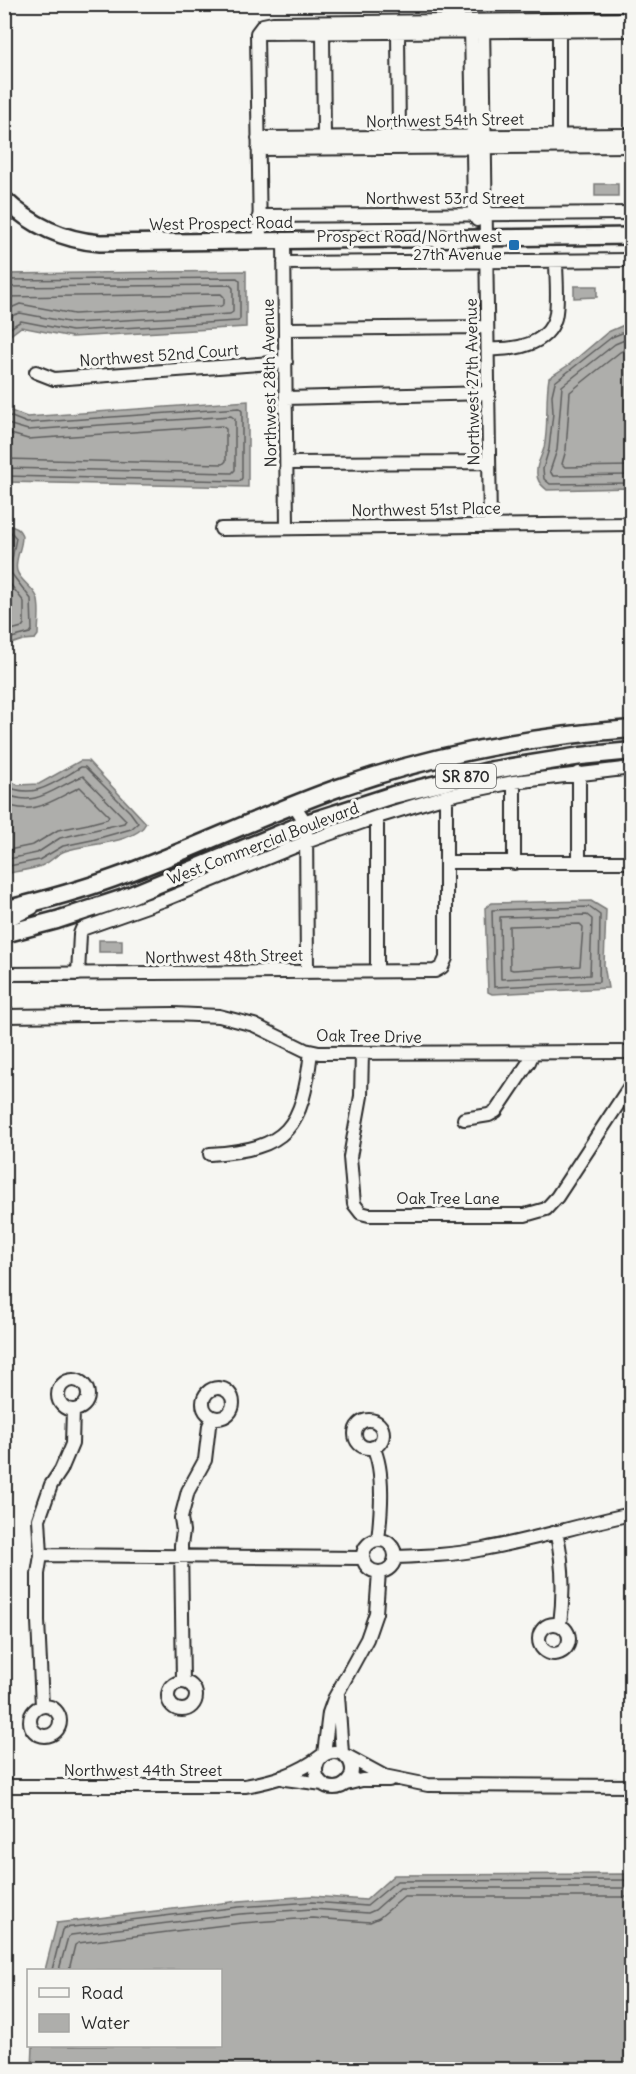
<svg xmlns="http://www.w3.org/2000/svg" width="636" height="2074" viewBox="0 0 636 2074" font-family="Delius,sans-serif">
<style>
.water{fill:#aeaeab;stroke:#7a7a78;stroke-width:1.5}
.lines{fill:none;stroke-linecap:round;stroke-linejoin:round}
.shore{stroke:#5f5f5e;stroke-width:1.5}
.minor-casing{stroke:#2b2b2b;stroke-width:16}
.major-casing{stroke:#2b2b2b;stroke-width:20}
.highway-casing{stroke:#2b2b2b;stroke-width:21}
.minor{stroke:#f6f6f2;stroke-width:12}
.major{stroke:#f6f6f2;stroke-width:15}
.highway{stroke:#f6f6f2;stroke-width:16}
.poi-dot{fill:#1f6fb2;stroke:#f6f6f2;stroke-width:2}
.labels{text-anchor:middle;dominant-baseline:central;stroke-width:6;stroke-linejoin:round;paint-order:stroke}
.shield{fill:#f6f6f2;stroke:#686867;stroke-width:1.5}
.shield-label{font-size:15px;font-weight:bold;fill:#2b2b2b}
.street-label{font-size:16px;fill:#2b2b2b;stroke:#f6f6f2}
.poi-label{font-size:16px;fill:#2b2b2b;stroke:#f6f6f2;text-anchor:end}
</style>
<rect width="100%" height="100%" fill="#f6f6f2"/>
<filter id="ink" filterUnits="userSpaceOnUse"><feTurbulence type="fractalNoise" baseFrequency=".0167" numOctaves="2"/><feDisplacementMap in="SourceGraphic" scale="12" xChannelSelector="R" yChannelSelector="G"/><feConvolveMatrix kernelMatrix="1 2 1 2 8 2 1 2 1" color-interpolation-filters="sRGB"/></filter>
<g filter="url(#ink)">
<!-- water -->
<path class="water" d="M595,184H618V196H595Z
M246,271V327L72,337L21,327L5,339V274Z
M574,286H597V297L574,298Z
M631,322V488L547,490C540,484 536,480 537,470C537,463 542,456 544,448C549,425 545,401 549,378L570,364L608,332Z
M248,401V487L5,482V403L8,410L27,417Z
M5,525C38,529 12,553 17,571C20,581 33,587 37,597C41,607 38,624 38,635L35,639L23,640L5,646Z
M80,761H88L146,823C136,844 86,843 65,851C56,854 50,863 41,866C30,870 16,871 5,874V778L18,785L39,784Z
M591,901L606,910L604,965L608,988L492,994L488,992L485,908L492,903Z
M99,940H122V952H99Z
M631,1874V2069H32L33,2046H220V1970H45L57,1923L239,1901L312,1896L366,1900L394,1875Z"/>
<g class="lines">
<!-- shore -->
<path class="shore" d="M4,280L237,278L240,281V319L238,321L72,331L21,321L4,332
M4,287L230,285L233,288V312L230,314L73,323L20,313L14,315L4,322
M4,297L221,294L224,297V304L221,306L74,314L20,304L4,311
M632,329L612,337L555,382L552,395L553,413L549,449L543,469L544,479L550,484L632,483
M632,337L615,344L562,386L557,450L550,471L553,476L632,475
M632,347L620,352L570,392L566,450L562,464L565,467L632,466
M4,414L27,423L239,408L242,411V478L240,481L4,476
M4,423L28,430L231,416L235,419V470L232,473L4,468
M4,432L28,439L222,426L226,429V461L223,464L4,459
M4,531L11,532L16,538L11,564V573L31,599L32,630L30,633L4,640
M4,576L24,602V624L22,627L4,632
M4,785C34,801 55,782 81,767H85L130,812L138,823L131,829L92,840L63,846L39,860L4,867
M4,793C36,810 56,786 83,776L126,820L124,823L60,838L37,853L4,860
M4,803C33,818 56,798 80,787L109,816L107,819L88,824L58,830L33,845L4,851
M589,907L600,915L599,982L494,987L492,910Z
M587,915L592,919L590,975L501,979L500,917Z
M580,924L583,927L580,966L513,970L510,969L509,926Z
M52,1970L62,1930L64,1928L239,1907L312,1902L367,1906L397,1881L632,1880
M59,1970L68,1937L71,1935L240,1914L312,1909L368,1913L375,1910L400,1888H632
M69,1970L75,1945L78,1943L241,1923L312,1918L370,1922L379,1918L404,1897H632"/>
<defs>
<path id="minor" d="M483,21L490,525
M471,25L474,214L477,220
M323,32L324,138
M398,32L399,137
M257,33L263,25L273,23L632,19
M257,33L632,30
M257,33L260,240
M559,135V30
M258,138L632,135
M258,149L632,146
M259,216L632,213
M284,240L287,527
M284,263L632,260
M285,329L487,327
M488,349C513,350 547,346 555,318C559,303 556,277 556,261
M36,372L54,379L286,362
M286,398L489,393
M287,463L489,462
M221,529L632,524
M579,773V862
M514,782V863
M294,805L306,823L307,971
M446,862H632
M4,922L32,908
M377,971V817
M4,974L435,971L442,967L446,958V796
M78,974L80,934L82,929L164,900L306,842L377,817L446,796L514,782L632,768
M4,1016L174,1014L219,1016L254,1025L305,1050L319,1053L632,1052
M362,1053L361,1096L350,1157L354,1204L361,1213L369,1215H525L546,1209L557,1197L632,1083
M464,1119L489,1115L496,1111L529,1062L533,1053
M210,1154C289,1149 302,1128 311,1052
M58 1395a15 15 0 1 1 30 0a15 15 0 1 1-30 0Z
M203 1403a15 15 0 1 1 30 0a15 15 0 1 1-30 0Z
M355 1434a14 14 0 1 1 28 0a14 14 0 1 1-28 0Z
M373,1447C385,1471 381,1514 378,1540
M556,1532C564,1563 564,1593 560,1625
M363 1556a16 16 0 1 1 32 0a16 16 0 1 1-32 0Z
M41,1555L363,1558
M396,1557C425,1556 454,1555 483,1549C533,1540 582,1524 632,1514
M539 1639a15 15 0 1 1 30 0a15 15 0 1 1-30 0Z
M168 1696a14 14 0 1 1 28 0a14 14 0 1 1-28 0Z
M183,1682L181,1545L183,1531L181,1518L188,1491L205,1460L209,1426L213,1417
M338,1695L342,1753
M42,1706L38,1621V1574L41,1555L39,1519L51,1485L61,1470L72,1444L73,1410
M30 1721a15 15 0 1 1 30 0a15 15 0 1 1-30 0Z
M316 1770a18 18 0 1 1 36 0a18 18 0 1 1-36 0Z
M324,1754L329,1713L334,1699L367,1639L376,1613L379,1572
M347,1756L384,1776L428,1785L632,1786
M285,1779L323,1784
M346,1784L362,1780H389
M4,1786H245C273,1781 298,1774 321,1756"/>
<path id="major" d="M4,199C31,225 63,240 100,243L632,236"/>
<path id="highway" d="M4,910C41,901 78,891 114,878C189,851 262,815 338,788C432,755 531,736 632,729
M4,934L57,920L124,898L306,823L393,795L493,770L581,756L632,751"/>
</defs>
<!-- minor casing -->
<use href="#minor" class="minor-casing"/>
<!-- major casing -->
<use href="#major" class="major-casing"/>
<!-- highway casing -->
<use href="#highway" class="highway-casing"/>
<!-- minor -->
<use href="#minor" class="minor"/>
<!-- major -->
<use href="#major" class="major"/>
<!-- highway -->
<use href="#highway" class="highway"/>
</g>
</g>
<!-- markers -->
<rect class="poi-dot" x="508" y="239" width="12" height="12" rx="3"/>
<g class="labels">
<!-- shield labels -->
<rect class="shield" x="436" y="764" width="60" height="24" rx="4.5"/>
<g class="shield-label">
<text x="466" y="776">SR 870</text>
</g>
<!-- street labels -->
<g class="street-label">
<text transform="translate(445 120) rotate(-1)">Northwest 54th Street</text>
<text x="445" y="198">Northwest 53rd Street</text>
<text transform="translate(221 223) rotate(-1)">West Prospect Road</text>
<text transform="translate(159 355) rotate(-4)">Northwest 52nd Court</text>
<text transform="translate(472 382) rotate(-91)">Northwest 27th Avenue</text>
<text transform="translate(269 383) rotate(-91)">Northwest 28th Avenue</text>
<text transform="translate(426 509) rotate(-1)">Northwest 51st Place</text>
<text transform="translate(263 843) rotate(-21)">West Commercial Boulevard</text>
<text transform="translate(224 956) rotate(-1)">Northwest 48th Street</text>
<text transform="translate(369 1036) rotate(1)">Oak Tree Drive</text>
<text x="448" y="1198">Oak Tree Lane</text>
<text x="143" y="1770">Northwest 44th Street</text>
</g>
<!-- poi labels -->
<g class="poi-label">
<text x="502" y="236">Prospect Road/Northwest<tspan x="502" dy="18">27th Avenue</tspan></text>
</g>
</g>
<!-- margin -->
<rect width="636" height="2074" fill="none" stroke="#f6f6f2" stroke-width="24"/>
<rect x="12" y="12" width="612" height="2050" fill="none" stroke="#2b2b2b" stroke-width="2" filter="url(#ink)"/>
<!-- legend -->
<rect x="27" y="1969" width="195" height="78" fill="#f6f6f2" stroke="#a5a5a2" stroke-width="1.5"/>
<rect x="39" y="1988" width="30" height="9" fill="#f6f6f2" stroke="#a5a5a2" stroke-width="1.5"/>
<text x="81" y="1999" font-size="18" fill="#2b2b2b">Road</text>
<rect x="39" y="2014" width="30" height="18" fill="#aeaeab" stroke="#a5a5a2" stroke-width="1.5"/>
<text x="81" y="2029" font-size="18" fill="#2b2b2b">Water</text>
</svg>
